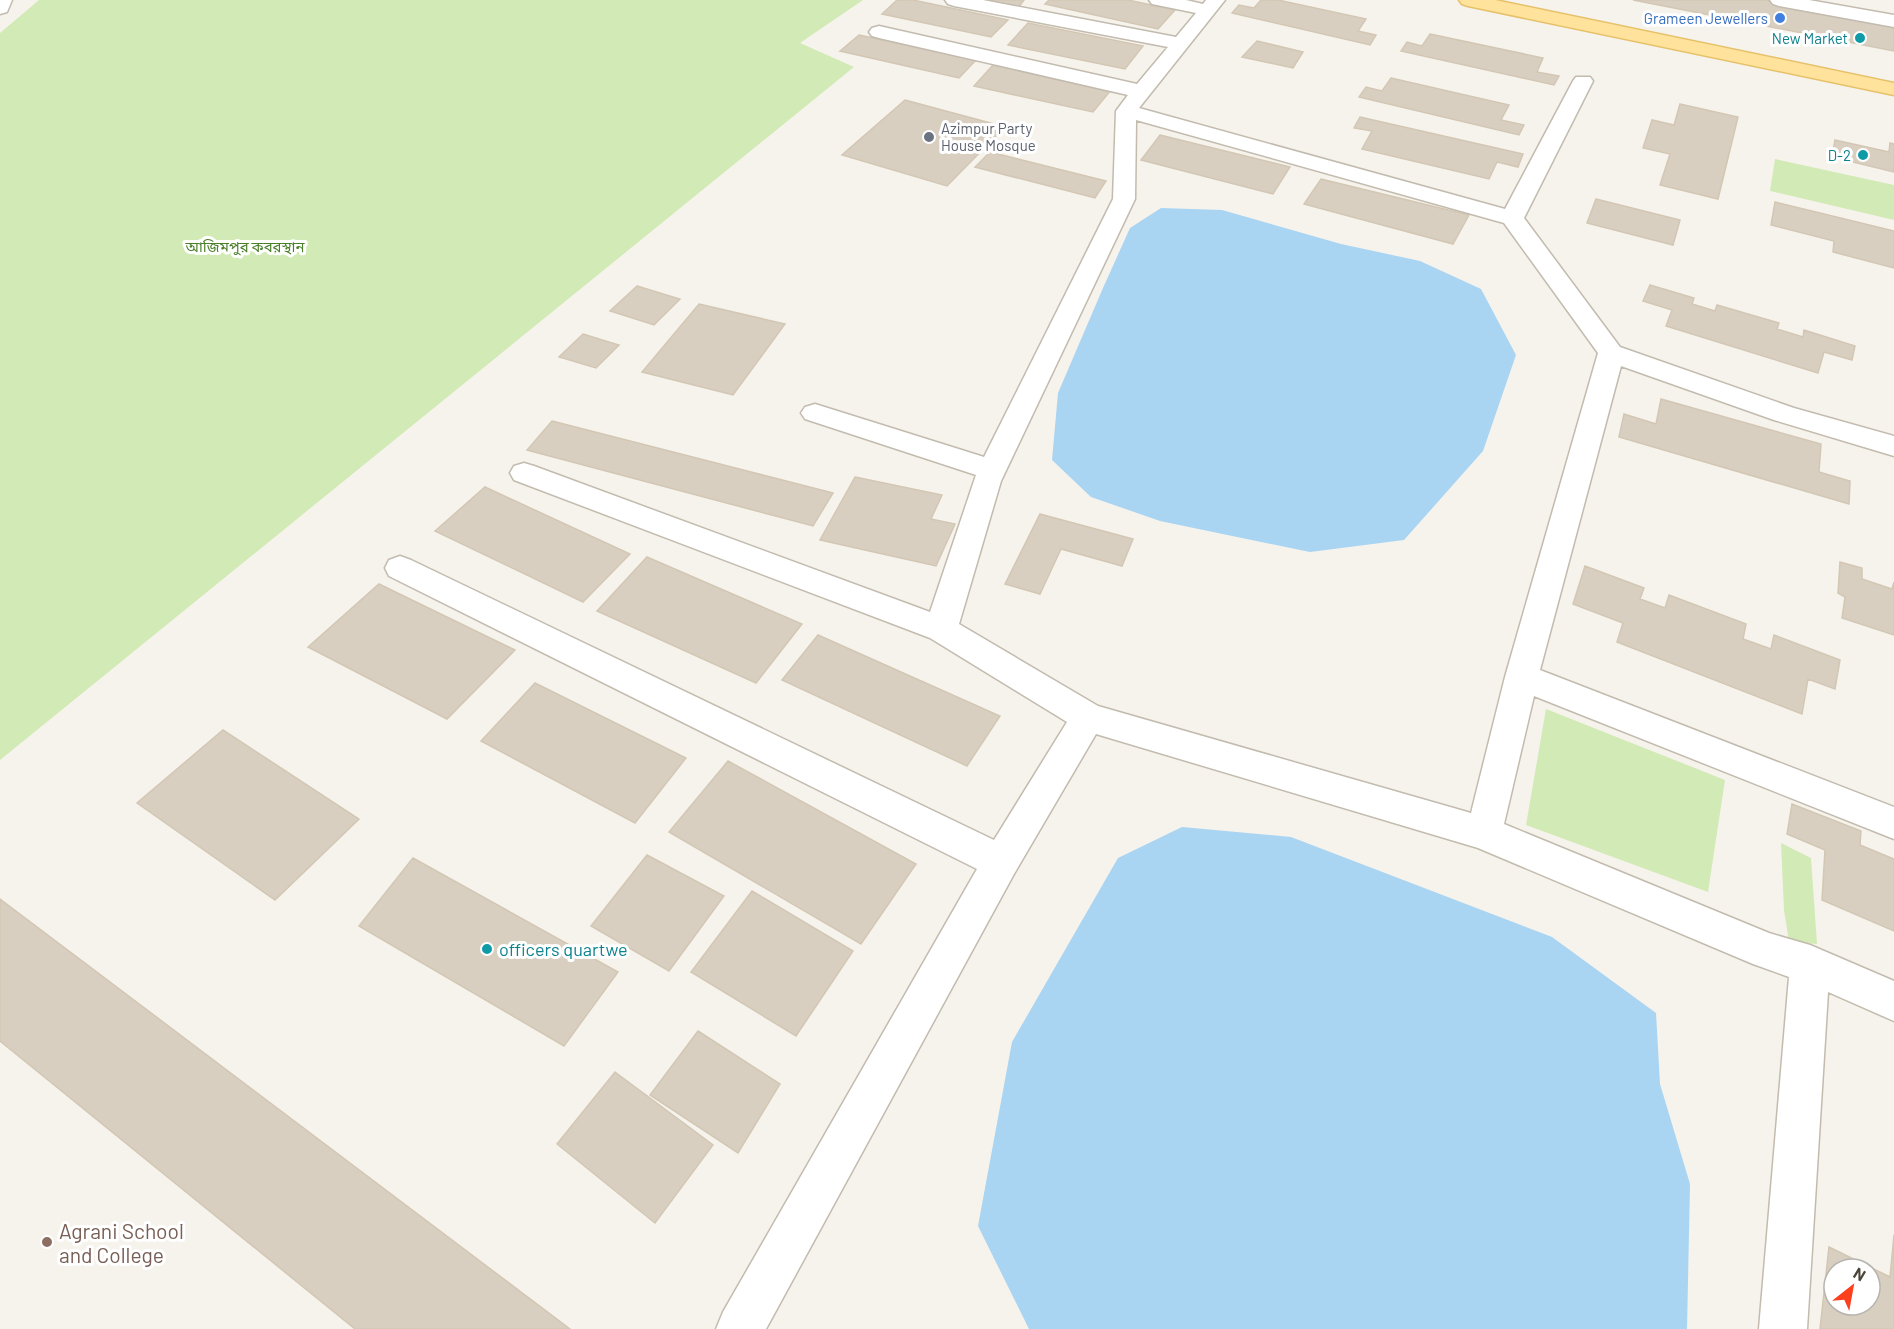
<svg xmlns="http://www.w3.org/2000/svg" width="1894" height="1329" viewBox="0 0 1894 1329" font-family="Barlow,'Noto Sans Bengali',sans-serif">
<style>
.green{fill:#d2eab5}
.water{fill:#a9d4f2}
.building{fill:#d8cfc1;stroke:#d3c7b4;stroke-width:1.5;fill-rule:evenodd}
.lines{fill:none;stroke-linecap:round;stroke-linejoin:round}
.minor-casing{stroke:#c2bbae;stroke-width:3}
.major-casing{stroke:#e6c16a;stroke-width:3}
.minor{fill:#fff;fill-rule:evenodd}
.major{fill:#ffe39c;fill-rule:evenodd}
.shop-dot{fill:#3f7fe0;stroke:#fff;stroke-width:2}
.culture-dot{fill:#0f9aa8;stroke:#fff;stroke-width:2}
.worship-dot{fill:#6b7280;stroke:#fff;stroke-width:2}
.education-dot{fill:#8d6e63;stroke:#fff;stroke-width:2}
.labels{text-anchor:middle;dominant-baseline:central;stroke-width:6;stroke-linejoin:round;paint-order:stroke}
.far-shop-label{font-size:15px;fill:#366cbe;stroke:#fff;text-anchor:end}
.far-culture-label{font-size:15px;fill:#0d838f;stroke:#fff;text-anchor:end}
.far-worship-label{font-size:15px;fill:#5b616d;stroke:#fff;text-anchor:start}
.far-park-label{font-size:15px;fill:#4a7f2a;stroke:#fff}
.culture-label{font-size:18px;fill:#0d838f;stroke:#fff;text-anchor:start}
.near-education-label{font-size:21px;fill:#785e54;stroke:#fff;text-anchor:start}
</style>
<rect width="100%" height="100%" fill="#f6f3ec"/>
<!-- green -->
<path class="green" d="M39,0H863L800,43L854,67L0,760V33Z
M1775,159L1894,185V220L1770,191Z
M1546,709L1725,780L1708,892L1526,825Z
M1781,843L1811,858L1817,944L1789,942L1784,910Z"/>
<!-- water -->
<path class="water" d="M1161,208L1222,210L1341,244L1420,261L1481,289L1516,355L1483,451L1404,540L1310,552L1160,521L1091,497L1052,460L1058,393L1103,288L1130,228Z
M1182,827L1291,837L1552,937L1656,1013L1660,1084L1690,1184L1687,1329H1029L978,1226L1012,1042L1118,858Z"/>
<!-- building -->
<path class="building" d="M897,0H913L1008,20L991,37L882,14Z
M971,0H1024L1018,8Z
M1049,0H1128L1175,10L1158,29L1045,4Z
M1261,0H1278L1366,19L1358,31L1376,35L1370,45L1232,13L1239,5L1254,8Z
M1633,0H1765L1894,24V51Z
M1028,23L1143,46L1125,69L1008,45Z
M1430,34L1543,58L1537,72L1559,76L1554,85L1401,51L1407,42L1422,46Z
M859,35L976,60L959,78L840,51Z
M1257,41L1303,52L1293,68L1242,57Z
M993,65L1111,90L1093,112L974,86Z
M1391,78L1509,105L1501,120L1524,125L1519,135L1359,97L1366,87L1382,91Z
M905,100L1005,127L947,186L842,155Z
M1680,104L1738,117L1718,199L1660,185L1670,154L1643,148L1652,120L1674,125Z
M1360,117L1523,154L1518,167L1497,162L1489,179L1362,149L1372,131L1354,128Z
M1160,135L1290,167L1273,194L1141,160Z
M1835,140L1889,152L1890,143L1894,144V172L1832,157Z
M990,152L1106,181L1095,198L975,167Z
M1321,179L1469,215L1453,244L1304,204Z
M1596,199L1680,220L1673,245L1587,223Z
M1775,202L1894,231V268L1833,252L1834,241L1771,225Z
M1650,285L1694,298L1692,304L1715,311L1717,305L1779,323L1777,329L1803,337L1804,330L1855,346L1852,360L1824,352L1818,373L1666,326L1672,310L1643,301Z
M637,286L680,299L654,325L610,311Z
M699,304L785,324L733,395L642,372Z
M583,334L619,345L596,368L559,357Z
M1661,399L1821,444L1819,472L1850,481L1849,504L1619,437L1624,414L1656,424Z
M552,421L833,493L813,526L527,450Z
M855,477L942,495L931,519L955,524L936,566L820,540Z
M485,487L630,554L583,602L435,531Z
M1040,514L1133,539L1122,566L1061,549L1040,594L1005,584Z
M647,557L802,624L756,683L597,611Z
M1840,562L1862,568V579L1892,589L1894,582V635L1842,618L1845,597L1838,593Z
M1585,566L1644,588L1640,599L1665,608L1669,595L1746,624L1743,639L1771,649L1774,635L1840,660L1835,689L1808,679L1802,714L1617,642L1623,623L1573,604Z
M379,584L515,650L447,719L308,647Z
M818,635L1000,716L967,766L782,680Z
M535,683L686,758L635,823L481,741Z
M223,730L359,819L275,900L137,803Z
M728,761L916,864L861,944L669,832Z
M1792,804L1861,831L1860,845L1894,859V931L1822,900L1825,850L1787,834Z
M647,855L724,896L669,971L591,926Z
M413,858L618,972L564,1046L359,926Z
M752,891L853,951L796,1036L691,972Z
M0,899L570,1329H355L0,1041Z
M698,1031L780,1084L738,1153L650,1095Z
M615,1072L713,1145L655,1223L557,1144Z
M1894,1235V1329H1820L1829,1247L1890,1277ZM1834,1269H1870V1305H1834Z"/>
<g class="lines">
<defs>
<path id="minor" d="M0,0H12L7,12L0,14Z
M945,0H983L1176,37L1196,13L1152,4L1149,0H1186L1203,4L1206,0H1225L1139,108L1505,209L1573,81L1576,77H1590L1593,81L1524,218L1620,347L1794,408L1894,436V456L1774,420L1621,366L1540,670L1894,807V839L1534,696L1504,824L1769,933L1810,945L1894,981V1021L1828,992L1807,1329H1759L1789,977L1753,964L1478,848L1096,734L1014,874L766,1329H716L723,1312L977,869L389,576L385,568L389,560L400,556L411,560L994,840L1067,722L930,638L514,480L510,473L514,466L524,463L534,466L930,612L976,475L805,419L801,413L805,407L815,404L984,457L1113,199L1116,111L1128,95L879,38L872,36L869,32L872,28L879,26L1137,84L1168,47L954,6L948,4ZM1136,120L1504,223L1598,353L1505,677L1471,813L1098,706L959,624L1001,481L1135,199Z
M1770,0H1809L1894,15V27L1779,6L1773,4Z"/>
<path id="major" d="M1459,0H1495L1894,83V95L1468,6L1462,4Z"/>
</defs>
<!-- minor casing -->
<use href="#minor" class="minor-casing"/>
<!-- major casing -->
<use href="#major" class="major-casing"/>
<!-- minor -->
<use href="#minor" class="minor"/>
<!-- major -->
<use href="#major" class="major"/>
</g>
<!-- markers -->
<circle class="shop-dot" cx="1780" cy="18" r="6"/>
<g class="culture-dot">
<circle cx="1860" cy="38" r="6"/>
<circle cx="1863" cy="155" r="6"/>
<circle cx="487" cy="949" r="6"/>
</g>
<circle class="worship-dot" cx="929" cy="137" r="6"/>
<circle class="education-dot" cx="47" cy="1242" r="6"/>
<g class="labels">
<!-- far-shop labels -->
<g class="far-shop-label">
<text x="1768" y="18">Grameen Jewellers</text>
</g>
<!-- far-culture labels -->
<g class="far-culture-label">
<text x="1848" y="38">New Market</text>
<text x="1851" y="155">D-2</text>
</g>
<!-- far-worship labels -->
<g class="far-worship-label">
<text x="941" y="128">Azimpur Party<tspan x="941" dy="17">House Mosque</tspan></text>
</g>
<!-- far-park labels -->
<g class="far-park-label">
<text x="245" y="246">আজিমপুর কবরস্থান</text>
</g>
<!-- culture labels -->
<g class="culture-label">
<text x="499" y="949">officers quartwe</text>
</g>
<!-- near-education labels -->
<g class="near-education-label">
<text x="59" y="1230">Agrani School<tspan x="59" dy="24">and College</tspan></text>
</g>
</g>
<!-- north arrow -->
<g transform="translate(1852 1287) rotate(31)"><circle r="28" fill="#ffffff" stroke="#b7b4b0" stroke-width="1.5"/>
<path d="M0-4.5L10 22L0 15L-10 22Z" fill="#fc3f1d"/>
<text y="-9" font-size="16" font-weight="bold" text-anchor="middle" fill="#4b4439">N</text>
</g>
</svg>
